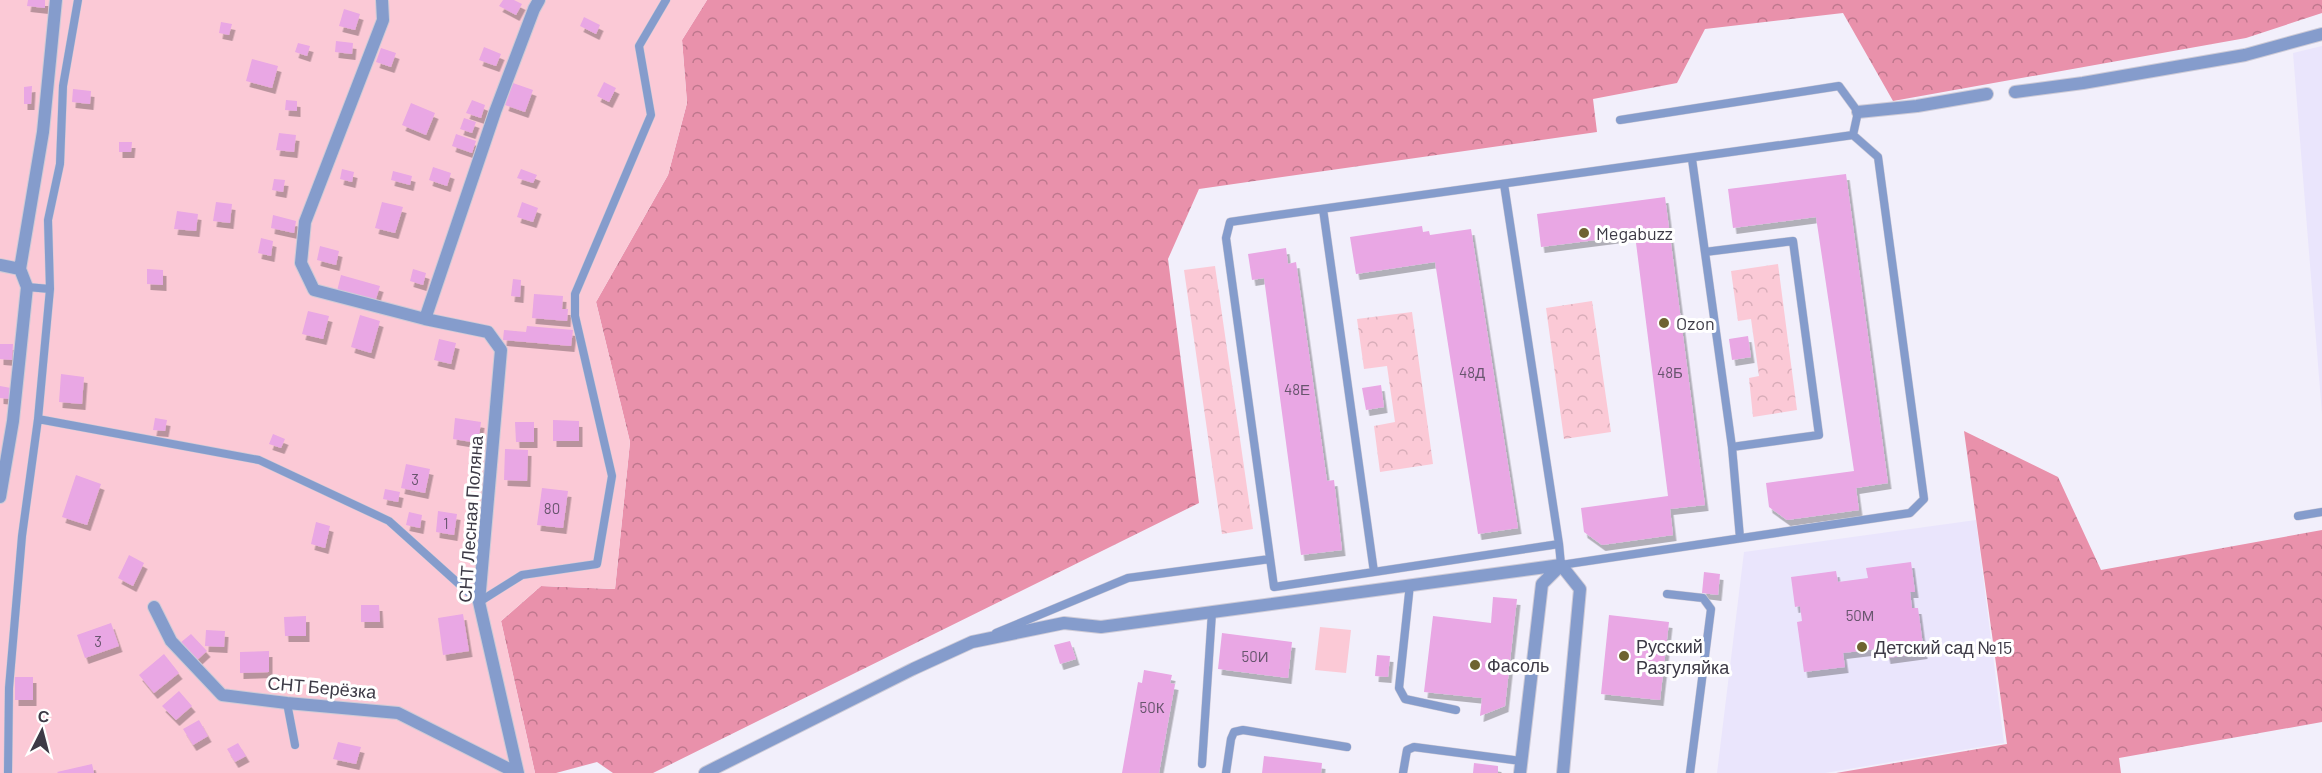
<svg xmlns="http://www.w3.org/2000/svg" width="2322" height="773" viewBox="0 0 2322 773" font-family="Barlow,sans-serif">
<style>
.built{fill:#eae5fc}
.forest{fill:url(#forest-crowns)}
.park{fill:url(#park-crowns)}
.garden{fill:#fbc9d6}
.building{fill:#e9a7e4;filter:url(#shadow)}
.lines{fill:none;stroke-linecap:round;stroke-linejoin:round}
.lane-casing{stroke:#cecbd7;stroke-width:9}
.street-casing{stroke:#cecbd7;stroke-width:14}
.lane{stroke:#859ccc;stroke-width:8}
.street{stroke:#859ccc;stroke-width:12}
.poi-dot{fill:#6e6330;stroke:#fff;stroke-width:2}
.labels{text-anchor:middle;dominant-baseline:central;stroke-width:6;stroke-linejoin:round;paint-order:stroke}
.number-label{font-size:15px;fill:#68556e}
.poi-label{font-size:18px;fill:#3d3a46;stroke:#fff;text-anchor:start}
.street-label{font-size:18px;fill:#3d3a46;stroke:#fff}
</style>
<defs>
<pattern id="forest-crowns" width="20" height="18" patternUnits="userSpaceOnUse" patternTransform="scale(1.5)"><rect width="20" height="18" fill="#e991ab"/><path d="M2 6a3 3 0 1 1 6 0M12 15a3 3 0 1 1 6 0" fill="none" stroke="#be778d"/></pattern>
<pattern id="park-crowns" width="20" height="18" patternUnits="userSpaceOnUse" patternTransform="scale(1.5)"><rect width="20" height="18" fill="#fbc9d6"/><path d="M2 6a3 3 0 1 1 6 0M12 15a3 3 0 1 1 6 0" fill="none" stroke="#d8adb9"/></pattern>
<filter id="shadow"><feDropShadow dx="3.5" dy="6" stdDeviation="0" flood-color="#0004"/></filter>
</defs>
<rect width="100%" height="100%" fill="#f2effb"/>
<!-- built -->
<path class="built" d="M2322,46V414L2293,53Z
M1976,520L2004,743L1825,773H1717L1744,552Z"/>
<!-- forest -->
<path class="forest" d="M707,0H2322V13L2246,38L1893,101L1843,13L1705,29L1677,83L1593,99L1597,132L1199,189L1168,259L1199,503L653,773H613L597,762L556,773H535L501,621L541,586L615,589L630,442L596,302L668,175L687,103L682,40Z
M1964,431L2058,477L2101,570L2322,530V722L2119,758L2121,773H1836L2007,744Z"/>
<!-- park -->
<path class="park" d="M1778,264L1797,410L1753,417L1749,378L1759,376L1751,319L1738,321L1731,271Z
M1215,266L1253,529L1222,534L1184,270Z
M1592,301L1611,432L1564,439L1546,308Z
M1412,312L1433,464L1380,472L1374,426L1395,422L1387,366L1364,369L1357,319Z"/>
<!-- garden -->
<path class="garden" d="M0,0H707L682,40L687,103L668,175L596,302L630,442L615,589L541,586L501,621L535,773H0Z
M1320,627L1351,630L1346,673L1315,670Z"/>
<!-- building -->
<path class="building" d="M28,0H45V8L27,6Z
M503,0H514L522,4L516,15L499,6Z
M344,9L360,14L355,30L339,26Z
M584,17L600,25L596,34L580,26Z
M221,22L232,24L229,35L219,33Z
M336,41L353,43L352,54L335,52Z
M298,43L310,46L307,56L295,52Z
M484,47L501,54L496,66L479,60Z
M381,48L396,53L391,67L376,62Z
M252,59L278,66L272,88L246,81Z
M604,82L616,88L609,102L597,96Z
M513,83L533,90L525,112L505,105Z
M32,86L31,104H24V87Z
M73,89L91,91L90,104L72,102Z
M286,100L297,101V111L285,110Z
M472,100L485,105L481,118L466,113Z
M411,103L435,113L426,135L402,125Z
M464,118L476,122L472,133L460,129Z
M279,133L296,135L294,152L276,150Z
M456,134L476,141L472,153L452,146Z
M119,142H132L131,152H119Z
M433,167L451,173L447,186L429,180Z
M342,169L354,172L352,182L340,179Z
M521,169L537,175L533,183L517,178Z
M393,171L412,176L410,185L391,180Z
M1846,174L1888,483L1856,488L1859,510L1787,520L1769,507L1766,483L1854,471L1816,217L1733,228L1728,189Z
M274,179L285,180L283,192L272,190Z
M1665,197L1705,505L1670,509L1673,535L1602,545L1584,532L1581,508L1668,496L1635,235L1541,247L1537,214Z
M216,202L232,204L230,223L213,221Z
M382,202L403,207L395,233L375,228Z
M522,202L538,208L533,222L517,217Z
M177,211L198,214L196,231L174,229Z
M273,215L296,221L294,233L271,228Z
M1422,226L1423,232L1429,231L1430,235L1471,229L1518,528L1478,534L1435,262L1356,274L1350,237Z
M261,238L273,241L271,256L258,253Z
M320,246L339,251L336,265L317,260Z
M1286,248L1288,264L1296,262L1327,481L1334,480L1342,550L1301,555L1264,278L1252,280L1248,254Z
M147,269L163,270V285L147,284Z
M413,269L426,273L423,285L410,281Z
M341,275L380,286L375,302L337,291Z
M513,279L521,280L520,297L511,296Z
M534,294L563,296L562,309H568L567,321L532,318Z
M308,311L329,316L323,339L302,334Z
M360,315L380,321L371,353L351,347Z
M527,326L573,330L571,346L503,340L504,330L526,332Z
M1748,336L1751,357L1732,360L1729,339Z
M439,339L456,343L451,364L434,360Z
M0,344H13L12,360L0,359Z
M61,374L84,377L82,404L59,402Z
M1381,385L1384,407L1366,410L1362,388Z
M0,386L11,388L10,399L0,398Z
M155,418L167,420L165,431L153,430Z
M455,418L481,422L478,443L453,439Z
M553,420L579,421V441H553Z
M515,422H534V442H516Z
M273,434L285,439L281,448L269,444Z
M505,449L528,450L527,481L504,480Z
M406,464L430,469L425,493L401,488Z
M76,475L101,484L87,525L62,517Z
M542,488L568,491L563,528L537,525Z
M385,489L400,492L398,502L383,499Z
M438,511L457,514L454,535L436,532Z
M409,512L422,515L420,528L406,525Z
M316,522L330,526L325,548L311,544Z
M129,555L144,563L133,586L118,578Z
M1911,562L1915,592H1910L1912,608H1918L1924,653L1887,658L1885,648L1843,653L1845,667L1804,672L1797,622L1802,621L1800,606L1795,607L1791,577L1836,571L1838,582L1868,578L1866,568Z
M1704,572L1720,574L1718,595L1702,593Z
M1493,597L1517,599L1505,706L1480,716L1482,698L1424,692L1433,616L1491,623Z
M361,605H379L380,622H361Z
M463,614L469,651L443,655L438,618Z
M1609,615L1669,622L1660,700L1601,694Z
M306,616V636H285L284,617Z
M111,623L119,646L85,658L77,635Z
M206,630L225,631L224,647L205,646Z
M1222,633L1292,642L1288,678L1218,669Z
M191,634L207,651L196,661L180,643Z
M1070,641L1076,659L1060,664L1054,645Z
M269,651V672L240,673V652Z
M164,654L179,673L154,693L139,675Z
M1377,655L1390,656L1388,677L1375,676Z
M1144,670L1172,675L1170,683L1175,684L1159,773H1122L1138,682L1142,683Z
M15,677H33V700H15Z
M179,691L192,706L176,720L162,706Z
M199,720L208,736L193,745L183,729Z
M338,742L361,747L356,764L333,759Z
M238,743L246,756L235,762L227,749Z
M1264,756L1322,763L1321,773H1262Z
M1474,763L1498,766V773H1473Z
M92,764L94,773H58L57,772Z"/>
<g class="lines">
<defs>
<path id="lane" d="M1620,120L1839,86L1858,112L1853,135
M1692,159L1732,447L1740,538
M1323,209L1374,572L1274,587L1226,238L1230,222L1278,215L1853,135L1878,157L1924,499L1910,513L1561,565L1559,544
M1705,252L1793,241L1819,435L1732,447
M50,289L48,220L60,164L63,86L78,0
M38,419L259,460L389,521L479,602L522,575L597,564L612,476L575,316V294L651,115L639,46L666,0
M2298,516L2322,512
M1374,572L1559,544L1504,184
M1410,584L1399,688L1405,699L1456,710
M1667,594L1703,598L1711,609L1690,773
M996,633L1128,578L1270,559
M287,703L295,745
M1202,764L1212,612
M8,773L9,688L22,536L38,419L50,289L27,287
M1226,773L1231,739L1234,732L1243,730L1347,747
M1403,773L1407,750L1414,747L1521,761"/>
<path id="street" d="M382,0L383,20L305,222L301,263L314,290L425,319L488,332L501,350L479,602L518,773
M2015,92L2083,83L2245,55L2322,34
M1858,112L1917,106L1987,94
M0,265L20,269
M425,319L495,112L534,9L539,0
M0,497L13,421L27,287L20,269L43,132L56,0
M1561,565L1580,589L1563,773
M154,607L171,641L222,695L287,703L398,713L517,773
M705,773L913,669L972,642L1064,623L1101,627L1561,565
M1520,773L1542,584L1561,565"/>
</defs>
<!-- lane casing -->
<use href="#lane" class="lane-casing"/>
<!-- street casing -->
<use href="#street" class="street-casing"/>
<!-- lane -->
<use href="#lane" class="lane"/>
<!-- street -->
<use href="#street" class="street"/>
</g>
<!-- markers -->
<g class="poi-dot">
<circle cx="1584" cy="233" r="6"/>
<circle cx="1664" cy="323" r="6"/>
<circle cx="1862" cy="647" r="6"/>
<circle cx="1624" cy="656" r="6"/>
<circle cx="1475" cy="665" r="6"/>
</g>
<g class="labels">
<!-- number labels -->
<g class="number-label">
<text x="1472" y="372">48Д</text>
<text x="1670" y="372">48Б</text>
<text x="1297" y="389">48Е</text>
<text x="415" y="479">3</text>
<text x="552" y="508">80</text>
<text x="446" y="523">1</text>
<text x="1860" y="615">50М</text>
<text x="98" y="641">3</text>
<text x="1255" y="656">50И</text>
<text x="1152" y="707">50К</text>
</g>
<!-- poi labels -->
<g class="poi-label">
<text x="1596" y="233">Megabuzz</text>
<text x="1676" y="323">Ozon</text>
<text x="1636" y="646">Русский<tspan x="1636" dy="21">Разгуляйка</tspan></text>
<text x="1874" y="647">Детский сад №15</text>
<text x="1487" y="665">Фасоль</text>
</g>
<!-- street labels -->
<g class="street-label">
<text transform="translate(470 519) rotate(-86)">СНТ Лесная Поляна</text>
<text transform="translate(322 687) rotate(5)">СНТ Берёзка</text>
</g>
</g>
<!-- north arrow -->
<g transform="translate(42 731) rotate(6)" stroke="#ffffff" stroke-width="4.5" paint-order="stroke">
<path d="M0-4.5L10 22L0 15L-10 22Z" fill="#3d3a46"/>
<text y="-9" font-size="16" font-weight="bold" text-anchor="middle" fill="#3d3a46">С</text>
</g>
</svg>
